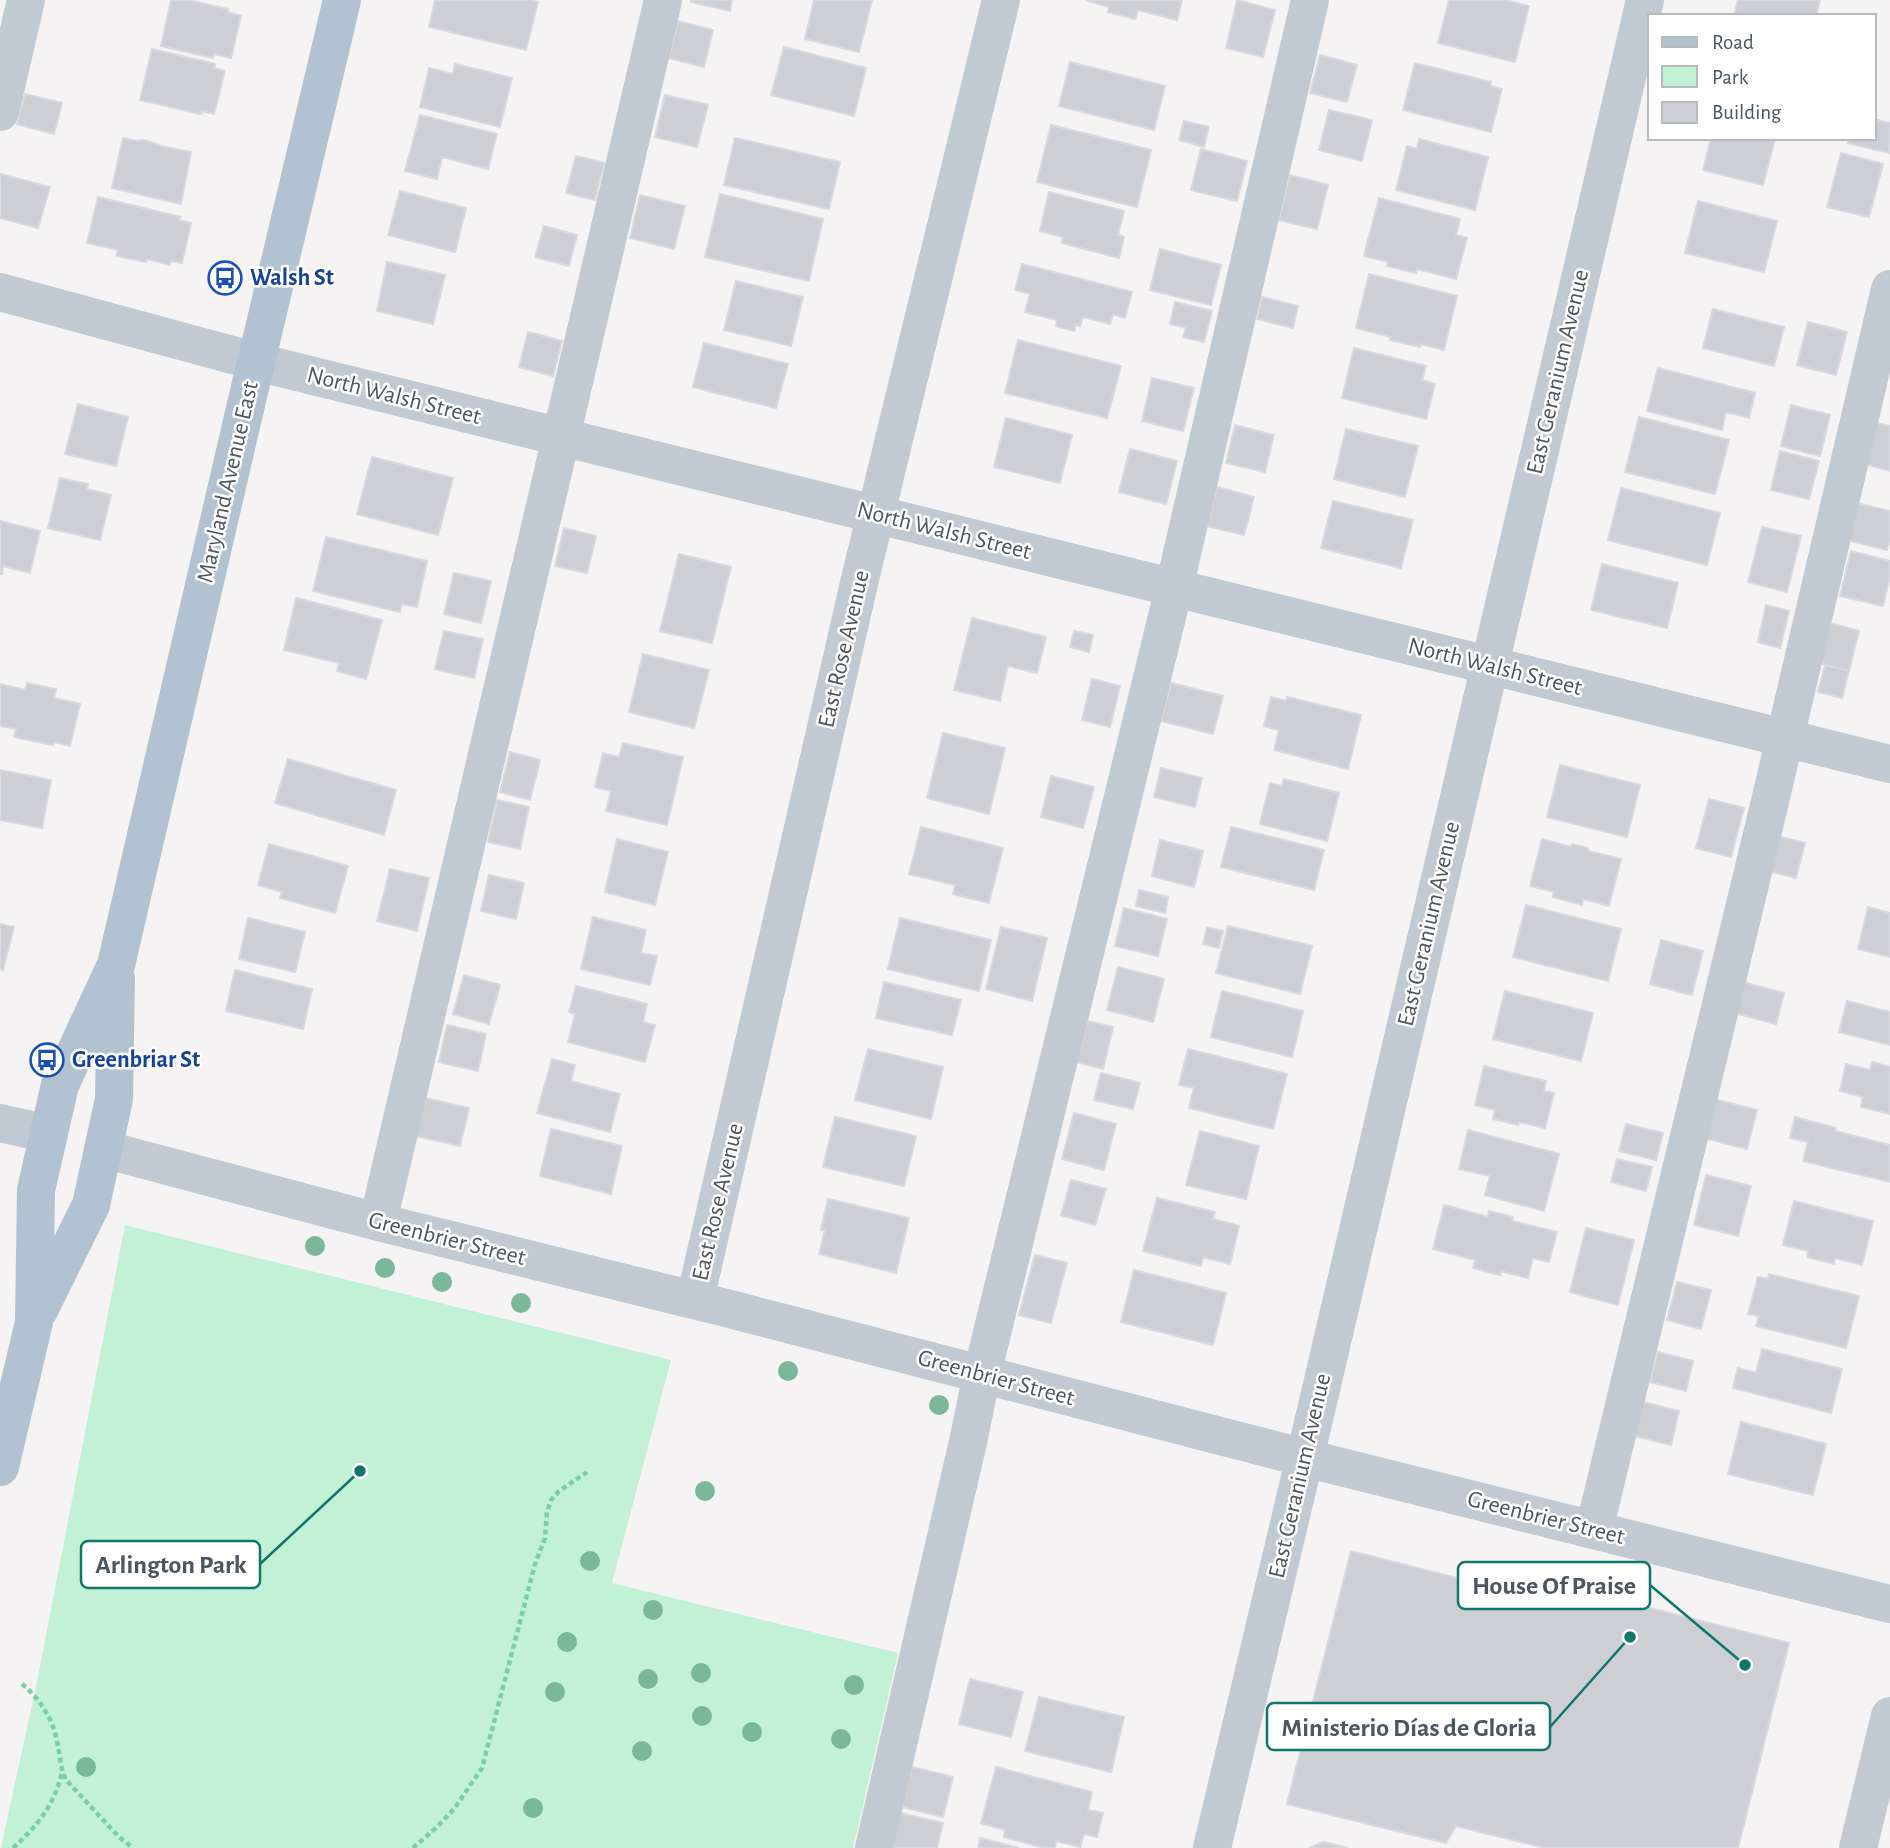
<svg xmlns="http://www.w3.org/2000/svg" width="1890" height="1848" viewBox="0 0 1890 1848" font-family="'Alegreya Sans',sans-serif">
<style>
.green{fill:#c3f1d5}
.building{fill:#cdcfd5;stroke:#d7d9de;stroke-width:2}
.lines{fill:none;stroke-linecap:round;stroke-linejoin:round}
.path{stroke:#7ad0a6;stroke-width:4.5;stroke-dasharray:5 3.5;stroke-linecap:butt}
.minor{stroke:#c1cad2;stroke-width:38}
.major{stroke:#b3c2d1;stroke-width:38}
.tree{fill:#7bb799}
.labels{text-anchor:middle;dominant-baseline:central;stroke-width:5;stroke-linejoin:round;paint-order:stroke}
.transit-label{font-size:24px;font-weight:bold;fill:#164399;stroke:#fff;text-anchor:start}
.street-label{font-size:24px;fill:#4a5661;stroke:#fff}
.leader{fill:none;stroke:#0f766e;stroke-width:2.5}
.callout-dot{fill:#0f766e;stroke:#fff;stroke-width:2.5}
.callout{fill:#fff;stroke:#0f766e;stroke-width:2.5}
.callout-label{font-size:26px;text-anchor:middle;font-weight:bold;fill:#4a5661}
</style>
<rect width="100%" height="100%" fill="#f5f3f3"/>
<!-- green -->
<path class="green" d="M125,1225L671,1360L612,1583L898,1653L853,1848H1L38,1677Z"/>
<!-- building -->
<path class="building" d="M171,0H188L228,9V12L241,16L231,58L214,54L213,58L161,46Z
M435,0H530L538,2L526,50L429,27Z
M691,0H732L730,11L691,2Z
M814,0H872L859,52L805,39Z
M1085,0H1182L1177,20L1138,10L1135,19L1108,12L1109,7Z
M1237,0L1275,10L1263,57L1226,48Z
M1449,0H1505L1529,6L1515,62L1438,43Z
M1738,0H1820L1816,16H1734Z
M678,21L713,30L704,67L669,58Z
M784,47L866,68L854,116L771,95Z
M152,49L215,64L214,68L225,71L214,114L202,111L201,114L140,100Z
M1320,55L1357,65L1347,102L1310,93Z
M1070,62L1165,86L1154,130L1059,106Z
M1415,63L1491,82L1490,86L1502,89L1491,132L1403,110Z
M455,64L512,78L500,127L420,107L429,68L453,74Z
M25,94L62,103L54,134L17,124Z
M665,95L708,105L697,147L655,137Z
M1329,110L1372,120L1362,161L1319,150Z
M420,115L497,134L488,169L442,157L437,179L405,171Z
M1874,119L1890,123L1889,153L1848,143L1850,138H1874Z
M1184,121L1209,127L1204,147L1179,140Z
M1051,125L1151,150L1137,207L1037,182Z
M123,138L137,141L144,140L165,147L191,152L181,204L112,188Z
M735,138L840,162L829,209L724,185Z
M1711,138L1775,139L1763,185L1703,170Z
M1419,139L1488,157L1475,210L1396,190L1407,146L1417,149Z
M1201,149L1247,161L1237,201L1191,190Z
M1841,153L1883,164L1869,217L1827,207Z
M576,156L604,163L595,200L566,193Z
M0,174L50,187L38,228L0,218Z
M1290,175L1328,185L1317,229L1279,220Z
M400,191L466,208L455,252L388,235Z
M1049,192L1124,211L1118,235L1124,237L1119,258L1062,243L1063,237L1040,231Z
M720,194L823,219L809,281L705,257Z
M640,195L685,206L674,249L630,238Z
M98,197L180,217L179,220L191,223L182,263L171,261L170,265L147,259L146,262L116,256L118,250L87,243Z
M1379,198L1460,219L1456,235L1467,238L1456,279L1417,269L1416,273L1387,266L1388,262L1364,256Z
M1698,201L1777,221L1764,272L1685,253Z
M544,226L577,235L569,266L535,257Z
M1160,249L1221,265L1211,305L1150,290Z
M387,262L445,275L433,324L377,311Z
M1022,264L1132,292L1125,318L1113,314L1110,324L1083,317L1080,326L1076,325L1074,331L1056,326L1057,320L1025,312L1030,294L1015,290Z
M1369,274L1457,296L1444,350L1421,344L1420,347L1390,340L1391,337L1356,328Z
M736,281L803,297L791,346L724,330Z
M1262,297L1298,306L1293,328L1257,319Z
M1175,302L1212,311L1204,342L1183,337L1186,328L1170,324Z
M1713,309L1784,327L1774,366L1703,348Z
M1808,322L1847,332L1836,375L1797,365Z
M528,332L562,341L553,376L519,367Z
M1018,340L1121,366L1107,418L1005,393Z
M704,343L788,364L776,408L693,387Z
M1354,348L1426,366L1422,380L1435,384L1426,419L1342,398Z
M1658,368L1755,393L1749,418L1726,412L1722,430L1647,411Z
M1152,378L1194,388L1183,431L1142,421Z
M78,404L128,417L116,466L65,454Z
M1791,405L1830,415L1820,456L1781,446Z
M1639,417L1729,440L1715,494L1625,472Z
M1006,418L1072,435L1060,483L994,467Z
M1875,423L1890,426V471L1865,464Z
M1235,425L1274,435L1265,472L1226,463Z
M1346,429L1418,446L1405,497L1334,479Z
M1130,449L1177,461L1166,504L1119,492Z
M1780,451L1819,461L1809,499L1771,490Z
M372,457L453,478L438,535L357,514Z
M60,478L88,484L87,489L111,495L100,540L48,528Z
M1217,487L1254,497L1244,535L1207,526Z
M1621,488L1720,513L1707,565L1608,540Z
M1333,501L1413,520L1401,568L1321,548Z
M1852,502L1890,511V539L1887,550L1843,539Z
M0,521L40,531L30,573L3,566L2,574H0Z
M1762,527L1801,536L1787,592L1748,582Z
M564,528L596,536L587,573L555,566Z
M326,537L427,561L417,607L402,604L400,612L313,591Z
M1851,551L1890,561V577L1883,606L1840,596Z
M679,554L731,567L712,643L660,631Z
M1602,564L1678,583L1667,628L1591,610Z
M454,573L491,581L481,623L444,614Z
M296,598L382,620L366,679L337,671L339,663L284,650Z
M1766,605L1789,611L1780,648L1758,642Z
M972,618L1046,637L1037,673L1008,666L1000,701L954,690Z
M1830,623L1859,631L1849,671L1820,663Z
M444,631L483,639L474,678L435,669Z
M1074,631L1093,635L1089,652L1070,647Z
M643,654L709,670L694,728L629,712Z
M1825,665L1849,671L1842,698L1818,692Z
M1092,679L1120,686L1110,727L1082,720Z
M27,683L56,689L54,698L80,704L70,746L54,742L53,745L14,737L16,729L0,726V684L25,690Z
M1171,683L1223,696L1213,734L1161,721Z
M1271,697L1286,701L1287,697L1361,715L1348,769L1274,750L1279,730L1264,726Z
M943,733L1005,748L989,814L927,798Z
M623,743L683,757L667,825L606,811L611,791L595,787L603,753L619,757Z
M510,752L540,760L530,800L500,792Z
M288,759L396,790L384,835L275,803Z
M1560,765L1640,785L1627,837L1547,817Z
M1161,768L1202,778L1195,807L1154,797Z
M0,770L51,780L42,828L0,820Z
M1051,776L1094,787L1083,828L1041,817Z
M1284,779L1339,793L1327,841L1260,824L1270,783L1282,786Z
M1709,799L1744,808L1731,857L1696,848Z
M497,800L529,807L520,849L488,842Z
M921,827L1003,848L989,903L953,894L955,885L909,874Z
M1231,827L1324,850L1314,890L1221,867Z
M1777,836L1805,843L1796,878L1769,871Z
M617,839L668,852L655,905L605,892Z
M1542,839L1571,847L1572,844L1588,848V851L1621,859L1609,906L1583,899L1582,905L1553,897L1554,892L1530,886Z
M1160,840L1203,851L1194,887L1152,876Z
M269,844L348,866L335,913L280,898L282,892L258,885Z
M390,869L429,878L417,931L377,921Z
M489,875L524,883L516,919L481,911Z
M1139,890L1168,897L1165,913L1136,906Z
M1526,905L1621,929L1608,981L1513,957Z
M1868,907L1890,913V957L1858,949Z
M1124,908L1167,919L1158,956L1115,946Z
M593,917L646,930L641,953L657,956L650,985L581,969Z
M248,918L305,932L295,972L239,959Z
M900,918L991,940L979,991L888,969Z
M0,924L14,927L3,970L0,969Z
M1228,926L1312,946L1300,994L1216,973Z
M1001,927L1047,938L1032,1001L986,989Z
M1207,927L1223,931L1219,948L1203,944Z
M1661,940L1703,951L1692,995L1650,984Z
M1118,967L1164,979L1153,1022L1107,1010Z
M235,970L312,989L303,1029L226,1011Z
M464,975L500,985L489,1024L453,1014Z
M884,982L961,1000L952,1035L876,1018Z
M1743,982L1784,993L1776,1024L1735,1013Z
M576,986L647,1004L643,1022L655,1025L645,1062L568,1042L575,1014L569,1012Z
M1222,991L1303,1011L1292,1057L1211,1037Z
M1505,991L1593,1013L1581,1061L1493,1039Z
M1847,1001L1890,1012V1045L1839,1032Z
M1088,1021L1113,1027L1103,1069L1077,1062Z
M447,1025L486,1034L478,1071L439,1062Z
M868,1049L943,1067L931,1119L855,1100Z
M1188,1049L1287,1074L1273,1129L1189,1108L1194,1088L1179,1085Z
M552,1059L575,1065L571,1081L620,1094L610,1132L537,1113Z
M1872,1062L1890,1067V1114L1861,1107L1863,1097L1840,1091L1846,1064L1870,1070Z
M1484,1066L1546,1081L1544,1091L1554,1093L1545,1128L1519,1122L1518,1125L1493,1119L1495,1110L1475,1105Z
M1101,1073L1140,1083L1133,1109L1094,1100Z
M425,1098L469,1108L460,1146L416,1136Z
M1714,1099L1757,1110L1747,1149L1704,1138Z
M1074,1113L1116,1124L1104,1170L1062,1159Z
M835,1117L916,1136L904,1186L823,1167Z
M1795,1117L1836,1128L1835,1131L1890,1145V1182L1803,1161L1808,1142L1790,1138Z
M1626,1124L1663,1133L1656,1160L1619,1151Z
M551,1129L622,1146L611,1194L540,1176Z
M1468,1130L1559,1154L1544,1211L1485,1195L1490,1176L1459,1169Z
M1200,1131L1259,1146L1246,1199L1186,1185Z
M1617,1159L1652,1167L1646,1191L1611,1182Z
M1706,1175L1751,1186L1738,1236L1694,1225Z
M1071,1180L1106,1189L1095,1225L1061,1215Z
M1157,1198L1215,1212L1213,1219L1239,1226L1230,1264L1203,1257L1201,1266L1143,1251Z
M828,1199L909,1218L896,1273L819,1254L825,1230H821Z
M1794,1201L1873,1221L1862,1265L1835,1258L1834,1264L1807,1257L1808,1251L1783,1245Z
M1444,1205L1488,1217L1489,1211L1513,1217L1512,1221L1557,1232L1549,1262L1533,1258L1528,1278L1501,1271L1500,1275L1473,1268L1475,1260L1433,1249Z
M1586,1228L1634,1240L1618,1305L1570,1292Z
M1035,1255L1067,1263L1051,1323L1019,1315Z
M1134,1270L1226,1293L1213,1345L1121,1322Z
M1769,1274L1859,1296L1846,1348L1756,1326L1759,1316L1748,1314L1758,1277L1768,1279Z
M1677,1282L1711,1290L1701,1329L1667,1320Z
M1762,1349L1842,1369L1831,1413L1733,1388L1738,1368L1756,1373Z
M1658,1352L1693,1361L1686,1391L1650,1382Z
M1643,1402L1679,1411L1671,1445L1635,1436Z
M1741,1422L1826,1444L1813,1495L1728,1474Z
M1351,1551L1504,1590L1508,1572L1789,1643L1738,1848H1545L1456,1826L1446,1843L1287,1804Z
M970,1679L1023,1692L1011,1737L959,1724Z
M1039,1697L1124,1717L1111,1772L1025,1751Z
M912,1767L953,1777L943,1817L902,1807Z
M996,1767L1092,1792L1088,1810L1103,1813L1097,1837L1084,1834L1080,1847L1056,1841L1055,1848H1044L1004,1837L1005,1830L981,1823Z
M900,1813L943,1823L937,1848H892Z
M980,1838L1019,1848H978Z
M1323,1842L1348,1848H1309Z"/>
<g class="lines">
<!-- path -->
<path class="path" d="M22,1684C39,1698 53,1719 57,1741C60,1754 60,1768 66,1780L119,1837L133,1848
M13,1848C38,1825 54,1806 62,1772
M413,1848L437,1827L454,1809L482,1768L535,1564L545,1538L547,1512L551,1500L559,1491L587,1472"/>
<!-- minor -->
<path class="minor" d="M0,112L26,0
M0,292L277,367L1890,764
M0,1123L49,1134
M103,1149L378,1222L734,1310L1305,1458L1890,1604
M378,1222L663,0
M695,1300L860,579L1001,0
M1594,1530L1772,793L1890,289
M874,1848L968,1442L982,1374L1174,588L1310,0
M1212,1848L1318,1402L1645,0
M1858,1848L1890,1716"/>
<!-- major -->
<path class="major" d="M39,1310L91,1205L114,1099L116,979
M0,1467L34,1322L36,1190L60,1085L116,965L244,413L342,0"/>
</g>
<!-- trees -->
<g class="tree">
<circle cx="315" cy="1246" r="10"/>
<circle cx="385" cy="1268" r="10"/>
<circle cx="442" cy="1282" r="10"/>
<circle cx="521" cy="1303" r="10"/>
<circle cx="788" cy="1371" r="10"/>
<circle cx="939" cy="1405" r="10"/>
<circle cx="705" cy="1491" r="10"/>
<circle cx="590" cy="1561" r="10"/>
<circle cx="653" cy="1610" r="10"/>
<circle cx="567" cy="1642" r="10"/>
<circle cx="701" cy="1673" r="10"/>
<circle cx="648" cy="1679" r="10"/>
<circle cx="854" cy="1685" r="10"/>
<circle cx="555" cy="1692" r="10"/>
<circle cx="702" cy="1716" r="10"/>
<circle cx="752" cy="1732" r="10"/>
<circle cx="841" cy="1739" r="10"/>
<circle cx="642" cy="1751" r="10"/>
<circle cx="86" cy="1767" r="10"/>
<circle cx="533" cy="1808" r="10"/>
</g>
<!-- icons -->
<defs>
<symbol id="bus-ring" viewBox="-11 -11 22 22"><circle r="9.5" fill="#fff" stroke="#1a4fb4" stroke-width="1.5"/><path d="M-5-6H5V4H4V6H2V4H-2V6H-4V4H-5ZM-3.5-4V0h7V-4ZM-3.5 1.2v1.5H-2V1.2ZM2 1.2v1.5H3.5V1.2Z" fill="#1a4fb4"/></symbol>
</defs>
<g fill-rule="evenodd">
<use href="#bus-ring" x="206" y="259" width="38" height="38"/>
<use href="#bus-ring" x="28" y="1041" width="38" height="38"/>
</g>
<g class="labels">
<!-- transit labels -->
<g class="transit-label">
<text x="250" y="278">Walsh St</text>
<text x="72" y="1060">Greenbriar St</text>
</g>
<!-- street labels -->
<g class="street-label">
<text transform="translate(1558 372) rotate(-77)">East Geranium Avenue</text>
<text transform="translate(394 396) rotate(14)">North Walsh Street</text>
<text transform="translate(228 482) rotate(-77)">Maryland Avenue East</text>
<text transform="translate(944 531) rotate(14)">North Walsh Street</text>
<text transform="translate(844 649) rotate(-77)">East Rose Avenue</text>
<text transform="translate(1495 667) rotate(14)">North Walsh Street</text>
<text transform="translate(1429 924) rotate(-77)">East Geranium Avenue</text>
<text transform="translate(718 1202) rotate(-77)">East Rose Avenue</text>
<text transform="translate(447 1239) rotate(14)">Greenbrier Street</text>
<text transform="translate(996 1378) rotate(15)">Greenbrier Street</text>
<text transform="translate(1300 1476) rotate(-77)">East Geranium Avenue</text>
<text transform="translate(1546 1518) rotate(14)">Greenbrier Street</text>
</g>
</g>
<!-- callouts -->
<path class="leader" d="M360 1471L260 1564M1745 1665L1650 1585M1630 1637L1550 1727"/>
<g class="callout-dot">
<circle cx="360" cy="1471" r="7"/>
<circle cx="1745" cy="1665" r="7"/>
<circle cx="1630" cy="1637" r="7"/>
</g>
<g class="callout">
<rect x="81" y="1541" width="179" height="47" rx="7"/>
<rect x="1458" y="1562" width="192" height="47" rx="7"/>
<rect x="1267" y="1703" width="283" height="47" rx="7"/>
</g>
<g class="callout-label">
<text x="171" y="1573">Arlington Park</text>
<text x="1554" y="1594">House Of Praise</text>
<text x="1409" y="1736">Ministerio Días de Gloria</text>
</g>
<!-- legend -->
<rect x="1648" y="14" width="228" height="126" fill="#ffffff" stroke="#b7bbc0" stroke-width="2"/>
<rect x="1662" y="37" width="35" height="10" fill="#b3c2d1" stroke="#b7bbc0" stroke-width="2"/>
<text x="1712" y="49" font-size="21" fill="#4a5661">Road</text>
<rect x="1662" y="66" width="35" height="21" fill="#c3f1d5" stroke="#b7bbc0" stroke-width="2"/>
<text x="1712" y="84" font-size="21" fill="#4a5661">Park</text>
<rect x="1662" y="102" width="35" height="21" fill="#cdcfd5" stroke="#b7bbc0" stroke-width="2"/>
<text x="1712" y="119" font-size="21" fill="#4a5661">Building</text>
</svg>
